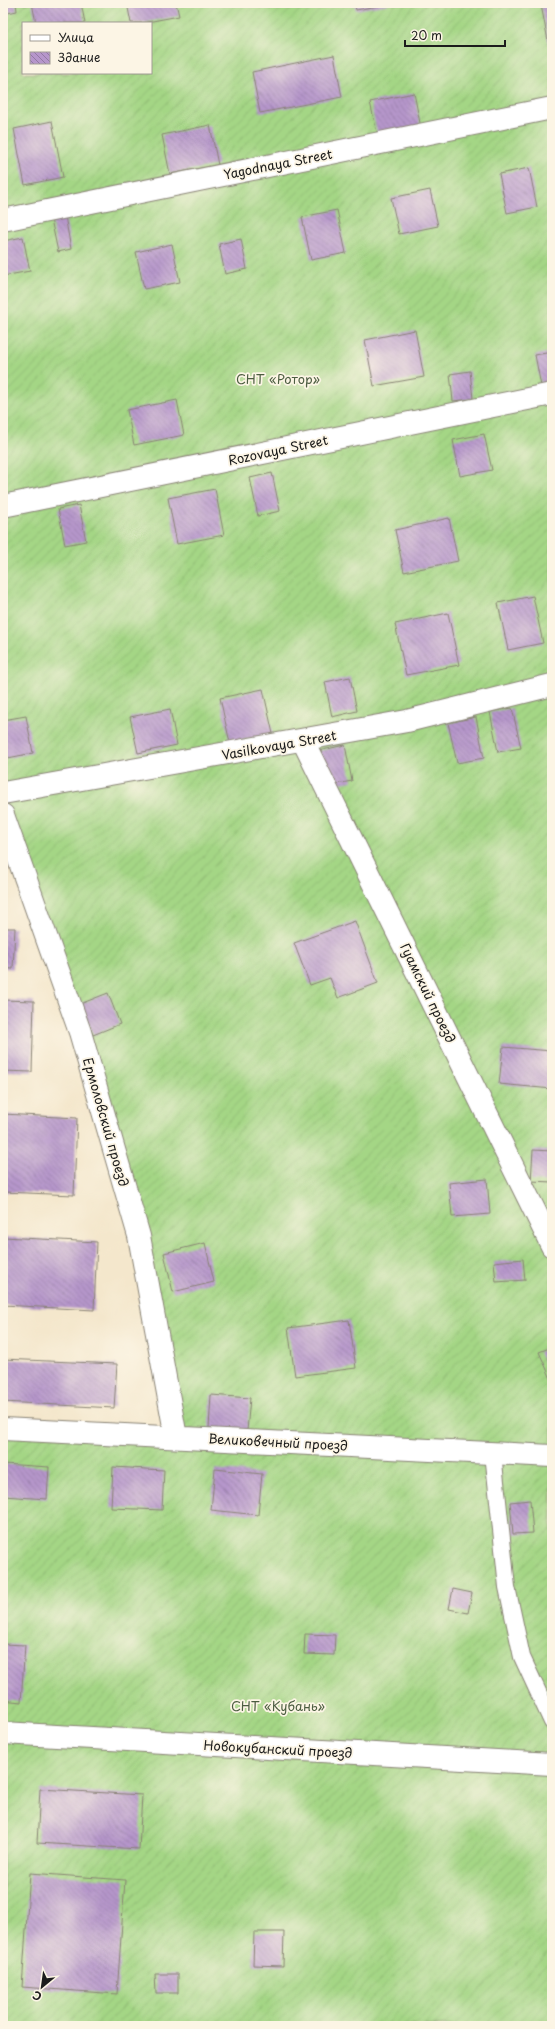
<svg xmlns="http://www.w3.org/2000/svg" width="555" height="2029" font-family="'Playpen Sans',sans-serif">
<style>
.garden{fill:url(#garden-furrows);stroke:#607950;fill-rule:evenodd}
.building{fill:url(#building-back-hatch)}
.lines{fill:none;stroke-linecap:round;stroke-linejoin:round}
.service-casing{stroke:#888274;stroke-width:18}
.minor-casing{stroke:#888274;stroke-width:24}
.service{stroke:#fff;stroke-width:16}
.minor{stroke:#fff;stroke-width:22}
.labels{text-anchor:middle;stroke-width:3.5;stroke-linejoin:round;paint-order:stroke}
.street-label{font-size:13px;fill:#1c1c1c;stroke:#fcf5e5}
.park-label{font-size:13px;fill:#4c5d41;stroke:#fcf5e5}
</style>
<defs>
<pattern id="garden-furrows" width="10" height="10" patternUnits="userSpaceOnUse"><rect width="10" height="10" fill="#a4d685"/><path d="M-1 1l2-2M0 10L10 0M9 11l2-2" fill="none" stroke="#8db772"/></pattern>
<pattern id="building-back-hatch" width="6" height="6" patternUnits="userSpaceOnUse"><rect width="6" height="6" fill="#b696cb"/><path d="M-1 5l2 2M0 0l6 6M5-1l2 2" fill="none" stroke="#937aa4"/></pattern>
</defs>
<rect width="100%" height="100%" fill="#fcf5e5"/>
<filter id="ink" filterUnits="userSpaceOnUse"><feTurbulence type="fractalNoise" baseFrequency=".025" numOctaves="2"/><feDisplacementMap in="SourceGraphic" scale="8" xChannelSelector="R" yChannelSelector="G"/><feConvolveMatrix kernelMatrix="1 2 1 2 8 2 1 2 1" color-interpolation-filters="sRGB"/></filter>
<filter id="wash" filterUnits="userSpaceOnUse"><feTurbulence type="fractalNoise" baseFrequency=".012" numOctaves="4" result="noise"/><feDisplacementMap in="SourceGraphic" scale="16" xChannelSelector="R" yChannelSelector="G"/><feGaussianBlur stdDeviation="0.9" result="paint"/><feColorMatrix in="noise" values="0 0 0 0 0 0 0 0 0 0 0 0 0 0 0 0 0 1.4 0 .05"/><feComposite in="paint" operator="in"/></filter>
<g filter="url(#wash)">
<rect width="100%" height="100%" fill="#f4e7cc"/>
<path class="garden" d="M3,3H552V2026H3V1429L175,1437L139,1236L3,815ZM23,23H151V73H23Z"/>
<g id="blocks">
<path class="building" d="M3,3H16L17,11L3,14Z
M32,3H81L85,23H36Z
M127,3H176L179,16L142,23H131Z
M354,3H389V4L356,10Z
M552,3V56H551L541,5Z
M334,55L342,97L260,113L252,72Z
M414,93L421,128L378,137L370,102Z
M52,121L63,177L25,185L14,129Z
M210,125L218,165L170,174L162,135Z
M529,168L537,207L507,213L499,174Z
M430,190L438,226L399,234L391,198Z
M337,210L346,253L311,260L302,217Z
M65,216L71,249L58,252L51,219Z
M23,237L30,271L3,276V241Z
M241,239L247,269L225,274L219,244Z
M172,244L180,282L144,289L136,252Z
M415,330L424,377L374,386L365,340Z
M552,352V383L541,386L535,355Z
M470,371L473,399L453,401L450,374Z
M177,400L184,435L134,445L127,410Z
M484,434L492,470L460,476L453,440Z
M272,473L280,511L258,516L250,478Z
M215,489L224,535L177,544L168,498Z
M79,505L86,541L65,545L58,509Z
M449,518L458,561L404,572L395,530Z
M533,596L543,643L508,650L498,603Z
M448,613L459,665L406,675L395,624Z
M350,677L357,711L332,717L325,682Z
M263,689L273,734L230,743L220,698Z
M512,708L521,748L498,752L490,712Z
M170,709L177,745L138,753L130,717Z
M26,716L33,753L3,759V720Z
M476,717L484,758L457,763L448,723Z
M345,745L352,781L325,786L318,751Z
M355,921L378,983L338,998L330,978L310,985L294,943Z
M3,928H15L13,969L3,968Z
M108,993L120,1024L93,1035L80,1004Z
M3,1000L34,1001L32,1072L3,1071Z
M503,1047L552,1051V1089L499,1084Z
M3,1114L77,1118L74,1195L3,1192Z
M533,1150L552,1151V1182L531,1181Z
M487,1179L490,1214L452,1217L449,1183Z
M3,1237L97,1242L94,1310L3,1305Z
M205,1243L214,1282L173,1292L164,1253Z
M523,1259L525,1280L496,1282L494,1262Z
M349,1320L356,1368L295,1376L288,1328Z
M552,1347V1381L539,1352Z
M3,1359L117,1364L114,1408L3,1402Z
M211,1395L250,1398L247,1431L209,1428Z
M3,1464L49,1467L47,1499L3,1496Z
M113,1467L164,1470L162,1510L111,1508Z
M215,1469L262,1474L258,1515L211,1510Z
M530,1500L533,1533L513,1534L510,1502Z
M453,1589L472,1593L468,1613L449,1609Z
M305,1634L335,1635L334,1655L304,1654Z
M3,1644L25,1645L21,1702L3,1700Z
M40,1789L142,1795L139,1849L37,1843Z
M30,1873L125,1880L117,1994L22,1987Z
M254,1932H284L283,1966L253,1965Z
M155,1974H178V1993H156Z"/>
</g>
</g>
<g filter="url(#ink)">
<use href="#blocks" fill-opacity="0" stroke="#888274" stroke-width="1"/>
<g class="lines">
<defs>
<path id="service" d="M493,1453L507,1587L522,1657L552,1722"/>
<path id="minor" d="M3,220L552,108
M3,506L552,394
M303,741L552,1246
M3,793L407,721L552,685
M3,815L80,1032L139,1236L176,1437
M3,1429L552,1456
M3,1733L552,1764"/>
</defs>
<use href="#service" class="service-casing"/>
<use href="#minor" class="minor-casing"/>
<use href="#service" class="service"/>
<use href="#minor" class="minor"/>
</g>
</g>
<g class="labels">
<g class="street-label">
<text transform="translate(278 164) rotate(-11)" y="5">Yagodnaya Street</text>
<text transform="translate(278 450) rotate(-12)" y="5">Rozovaya Street</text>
<text transform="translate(279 745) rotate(-10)" y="5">Vasilkovaya Street</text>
<text transform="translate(428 993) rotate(64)" y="5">Гуамский проезд</text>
<text transform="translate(106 1122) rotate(74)" y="5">Ермоловский проезд</text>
<text transform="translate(278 1442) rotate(3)" y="5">Великовечный проезд</text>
<text transform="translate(278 1749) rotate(3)" y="5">Новокубанский проезд</text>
</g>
<g class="park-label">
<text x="278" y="384">СНТ «Ротор»</text>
<text x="278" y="1711">СНТ «Кубань»</text>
</g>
</g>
<rect width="555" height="2029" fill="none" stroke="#fcf5e5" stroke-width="16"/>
<rect x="22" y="22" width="130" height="52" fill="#fcf5e5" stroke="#a29e95"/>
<rect x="30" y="35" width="20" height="6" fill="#ffffff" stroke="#a29e95"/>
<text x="58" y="42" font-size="12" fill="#1c1c1c">Улица</text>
<rect x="30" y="52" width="20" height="12" fill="url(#building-back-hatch)" stroke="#a29e95"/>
<text x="58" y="62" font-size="12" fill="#1c1c1c">Здание</text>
<g transform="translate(42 1987) rotate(209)" stroke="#fcf5e5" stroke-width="3" paint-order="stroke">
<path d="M0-3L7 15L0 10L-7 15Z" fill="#1c1c1c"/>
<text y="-6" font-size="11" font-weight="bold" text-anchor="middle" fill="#1c1c1c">С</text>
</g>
<path d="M405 40v6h100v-6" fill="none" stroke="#1c1c1c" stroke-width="2"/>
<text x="411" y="40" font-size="12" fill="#1c1c1c" stroke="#fcf5e5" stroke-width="3" paint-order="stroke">20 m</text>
</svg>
